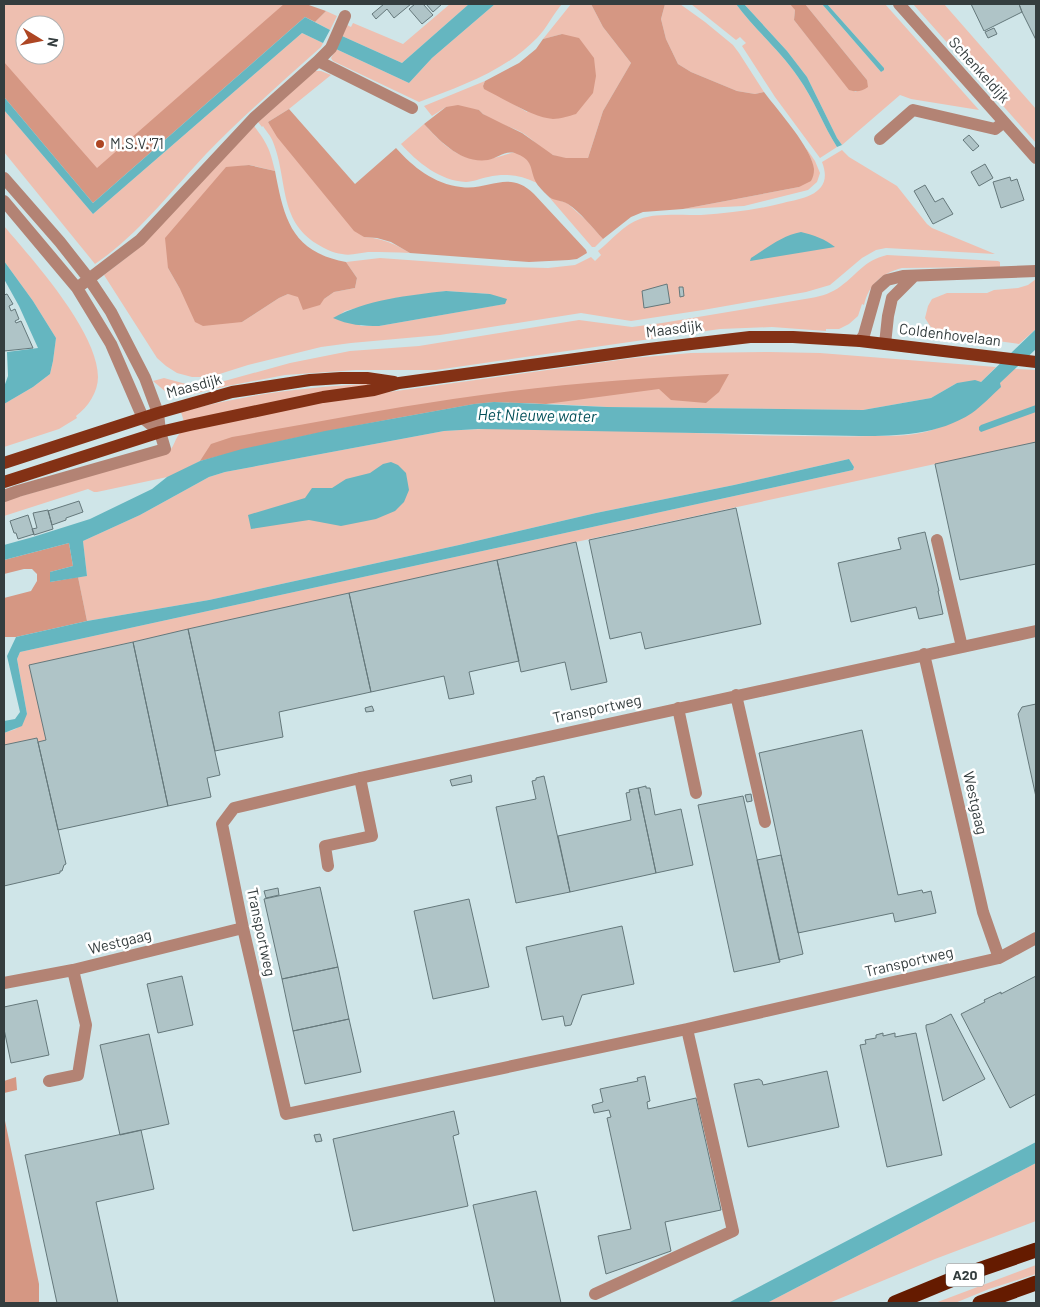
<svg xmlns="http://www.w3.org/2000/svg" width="1040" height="1307" font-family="Barlow,sans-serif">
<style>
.green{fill:#eebfb0;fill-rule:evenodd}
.forest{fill:#d59783}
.water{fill:#65b6c0}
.building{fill:#afc4c7;stroke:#65787b}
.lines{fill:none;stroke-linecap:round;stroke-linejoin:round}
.minor{stroke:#b38374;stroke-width:12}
.major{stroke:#833115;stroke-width:12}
.highway{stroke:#651b00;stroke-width:15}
.poi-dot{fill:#ae4623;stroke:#fff;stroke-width:2}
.labels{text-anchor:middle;stroke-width:5;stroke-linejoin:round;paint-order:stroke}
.shield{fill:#fff;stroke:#717778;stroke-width:1}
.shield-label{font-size:14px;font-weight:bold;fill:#343d3e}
.street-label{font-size:15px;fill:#343d3e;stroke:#fff}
.poi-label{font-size:15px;fill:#343d3e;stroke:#fff;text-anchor:start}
.water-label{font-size:16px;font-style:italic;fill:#024f58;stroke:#fff}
</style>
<rect width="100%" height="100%" fill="#cfe5e8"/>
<path class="green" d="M4,4H303L93,198L4,90ZM25,25H55V55H25Z
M450,4H469L402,63L342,36L347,25L351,27L353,23L403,44Z
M495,4H562C553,14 547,28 537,38C505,71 461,86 419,102L333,61L331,58L336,49L409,83L432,58Z
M571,4H591L603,27L631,63L603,111L588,158C577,158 564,160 553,155C541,150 532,138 521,132C507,125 490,122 479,110L446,107L432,116L424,106L485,81L483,86L527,112L562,34L543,39Z
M665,4H680L705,22L733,45L739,53L764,92L755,94L737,91L691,72L678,64L666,39L661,19Z
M691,4H736C755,30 780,50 798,77C814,99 823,125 837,147L820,158L775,97L742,46L746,43L740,37L736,40Z
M744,4L793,5L795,10L794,20L849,89L856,92L867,80L805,4H822L881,72L884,68L827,4H885L979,110L911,99L900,95L842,145L837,138L807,77L787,51Z
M913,4H944L1036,109V143Z
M326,11L337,16L330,30L315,22Z
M302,33L323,43L321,47C282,82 243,116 206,154C171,191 138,235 95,264L4,152V110L93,214Z
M315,71H321L331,75L289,109L268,122L364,237C382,238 395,244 410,253C396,252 383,252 368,252C360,253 350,256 342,254C333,253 325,249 317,244C278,220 288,179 273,142C271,136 266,131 263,126L262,127L258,122Z
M424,124C438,139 452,155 474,159C507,164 522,130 537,183C520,175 506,173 488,177C481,178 473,182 466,182C440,181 417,162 401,144Z
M254,126C267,143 270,149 275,171L250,165L234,167L168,268L180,289L242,322L279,298L288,294L324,299L334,292L355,288L357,278L346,262L380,258L505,267L548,268L575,265L591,257L595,261L601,255L598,251C611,241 624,224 640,219C654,213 684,215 701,215C729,213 756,210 783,203C806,198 834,193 822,162L842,150L849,157L897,186L927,224L932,228L995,254L886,248L876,250L862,258L830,285L806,292L703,310L631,321L581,313L440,335L351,343L321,347L248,365L210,377H192L177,373L166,366L157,358L104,275L135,251ZM446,291L490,294L504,304L379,326H361L341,314L345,311L396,298Z
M806,148L815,161L820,173L817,182L808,190L744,206L683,209L799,187L812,161Z
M549,197L567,203L587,221L603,239L595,247H592Z
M4,226C32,259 98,332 98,377C98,392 88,407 76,416L77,418L59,429L4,447V404L33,387L50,374L53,361L56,338L33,301L4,261Z
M887,255L998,261L1000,262V267L902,268C882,273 869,284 864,305L862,304L858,316L849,324L839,329H826V331L772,327L720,329L436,370H356L285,375L227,386L188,395H174L166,392L153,381L164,378L186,384L210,385L290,363L350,351L419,346L579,320L632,327L662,323L811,298C822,296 832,293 841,286C859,273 863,261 887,255Z
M1036,279V329L1019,344L938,333L930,326L925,318L928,306L932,299L947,293H987L994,290L1018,288L1028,285Z
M769,352L820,353L996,367L981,382L957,383L931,398L863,410L607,407L519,402L200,461L172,476L97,492H94L88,489L4,516V501L166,454C175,448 174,438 182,431L317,402L633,358L691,353Z
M1014,369L1036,370V442L576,542L30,665L46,740L38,742L37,738L4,745V733L16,729L27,714L17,659L20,652L853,470L854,467L849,459L840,461L734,485L596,513L459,545L209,600L87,621L78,577L87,576L83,541L140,515L209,477L225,472L444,431C561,423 679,435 797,436C823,436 850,437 876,436C893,436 909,436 925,432C956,425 992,391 1014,369Z
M368,384L369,387L184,422L181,412C242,395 305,387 368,384Z
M1036,1163V1221L935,1259L829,1303H767Z
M1036,1265V1274L989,1289L955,1303H935Z"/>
<path class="forest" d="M284,4H306L326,11L315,22L305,17L93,203L4,97V62L97,168Z
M591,4H665L661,19L666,39L678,64L691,72L737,91L755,94L764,92C778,111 812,148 814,169C814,174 813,177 811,181L799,187L683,209L643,212L631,217L603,239C592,227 581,213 568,204C562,200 552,201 547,195C544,192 539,187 537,184C529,171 535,161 517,154C507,149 498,158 488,160C461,164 440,141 424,124L446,107L458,105L479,110L483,114L503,124L522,133L553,155L566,158H588L603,111L631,63L603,27Z
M790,4H805L867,80L868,87C861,92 856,92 849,90L794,20L795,10Z
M562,34L579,38L594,58L596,76L593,93L576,114C569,116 560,119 553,119C534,118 502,98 484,89L483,86L485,81L519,63L536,49L543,39Z
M289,109L355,184L396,148C413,167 434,184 461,187C490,191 508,169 534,194L586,250L587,253L577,259L569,260L529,262L410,253L391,242L377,238L364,237L354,231L277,137L268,122Z
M249,165L275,171C284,218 291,252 346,262L357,278L355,288L334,292L324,299L320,305L303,310L298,297L288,294L279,298L242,322L203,326L195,322L180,289L168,268L165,238L226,167Z
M729,374L719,392L706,403L671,400L659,389L546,404L494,402L474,404C382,421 290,436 200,461L211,444L232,437C306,424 379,410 453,399C544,385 637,378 729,374Z
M69,543L73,566L50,572V582L78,577L87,621L16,637H4V598L31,591L37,581V574L32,569H24L4,574V560Z
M16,1077L17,1090L4,1093V1081Z
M4,1116L39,1284V1303H4Z"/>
<path class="water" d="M469,4H495L432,58L409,83L336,49L342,36L402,63Z
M736,4H744L787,51L807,77L837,138L842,145L837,147C823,125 814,99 798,77C780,50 755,30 736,4Z
M822,4H827L884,68V70L881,72Z
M305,17L330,30L323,43L302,33L93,214L4,110V97L93,203Z
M801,232C814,235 825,239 835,247L750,261L751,258C767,248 783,235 801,232Z
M4,261L33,301L56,338L53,361L50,374L33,387L4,404V387L8,376L7,352L38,348L19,306L4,279Z
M446,291L490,294L507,299L505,304L379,326C363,326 348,325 333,318C365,300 410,295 446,291Z
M1036,329V349L1000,383L1001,387C992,395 982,406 972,413C938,435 899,436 860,436L478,429L444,431L225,472L209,477L140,515L83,541L87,576L50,582V572L73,566L69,543L4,560V545L33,537L90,519L152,489L167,477L200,461L242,449L325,431L474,404L494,402L607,407L863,410L931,398L957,383L975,380L981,382Z
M1036,405V412L981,432L979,430V427L981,425Z
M849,459L854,467L853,470L20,652L17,659L27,714L22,726L4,733V721L15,719L20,712L7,656L16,637L87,621L209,600L459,545L596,513L734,485Z
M391,462L398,465L406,473L409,490L404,502L395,511L376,519L341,526L309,520L251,529L248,515L305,498L312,488H332L346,479L370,473L383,464Z
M1036,1142V1163L767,1303H728Z"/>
<path class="building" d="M384,4H411L394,18L387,9L376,19L372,14Z
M415,4H423L433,15L422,24L409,9Z
M426,4H442L433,12Z
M971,4H1019L1022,12L984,31Z
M1019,4H1036V40L1022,12Z
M994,28L997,34L988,38L985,32Z
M969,135L979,146L973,151L963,140Z
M985,164L993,178L979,186L971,172Z
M1010,177L1011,181L1017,179L1024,200L1001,208L993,182Z
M925,185L935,202L943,198L953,214L933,224L914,191Z
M667,284L670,303L644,308L642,291Z
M679,287H683L684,296L680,297Z
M7,294L13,304L9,306L11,311L15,309L19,319L15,321L16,323L21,321L33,348L4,351V295Z
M1036,442V564L960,580L935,464Z
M79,501L83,512L66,518V520L52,525L48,511Z
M736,508L761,624L645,649L641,632L610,639L589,540Z
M48,510L53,529L34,535L32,529L37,528L33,513Z
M28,515L34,534L18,539L16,533H14L10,521Z
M925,532L939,591H938L943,614L919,619L916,607L851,622L838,563L901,549L898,538Z
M576,542L607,682L571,690L565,662L521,672L497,560Z
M497,560L519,661L469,672L474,694L449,699L444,676L371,692L349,593Z
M349,593L371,692L279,712L283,737L215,751L188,629Z
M188,629L220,775L207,778L211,797L168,806L133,642Z
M133,642L168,806L58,830L38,742L46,740L29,665Z
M1036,704V797L1018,714L1022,707Z
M612,705L613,711L606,712L605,707Z
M372,706L374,711L366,712L365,708Z
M862,730L898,895L922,890L923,893L931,891L936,913L895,922L893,913L798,933L759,753Z
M37,738L66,864L64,865L62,871H60V873L4,886V745Z
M471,775L472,782L452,786L450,780Z
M544,776L570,892L516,903L496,807L536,799L532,781L536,780V778Z
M646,786V788H650L655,815L681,809L693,865L656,873L638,788Z
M638,788L656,873L570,892L558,836L631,820L626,793L630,792L629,790Z
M751,794L752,801L747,802L745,795Z
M743,796L780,962L734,972L698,805Z
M781,855L803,954L779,960L757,860Z
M320,887L338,967L282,979L264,899Z
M278,888L279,895L266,898L264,891Z
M469,899L489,987L433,999L414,911Z
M622,926L634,984L582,995L571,1025L565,1026L563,1016L542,1020L526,947Z
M338,967L349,1019L293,1031L282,979Z
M182,976L193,1025L158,1033L147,984Z
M1036,976V1094L1010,1108L961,1014L985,1002L984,1000L1001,992V994Z
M37,1000L49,1055L11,1063L4,1029V1007Z
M951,1014L985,1079L943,1101L926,1028V1025L934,1023Z
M349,1019L361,1072L305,1084L293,1031Z
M883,1033V1036L895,1033V1037L916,1033L942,1155L887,1167L860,1045L866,1044L865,1040L876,1038V1035Z
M149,1034L169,1124L120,1135L100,1045Z
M827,1071L839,1127L748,1147L734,1084L759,1079L762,1081L763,1085Z
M645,1076L650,1101L647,1102L648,1109L696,1098L721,1210L665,1222L671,1251L606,1274L598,1236L631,1229L607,1118L611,1117L609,1110L594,1113L592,1105L603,1102L600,1089L638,1081L637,1078Z
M454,1111L459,1134L453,1136L468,1206L353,1231L333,1139Z
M141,1130L154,1189L96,1202L118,1303H57L25,1155Z
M320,1134L322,1141L316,1142L314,1135Z
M536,1191L561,1303H495L473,1205Z"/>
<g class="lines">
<path class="minor" d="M899,4L1036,158
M318,61L331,48L345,16
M880,139L913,110L995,129L1004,122
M4,178L60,242L89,279L111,312L145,378L158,413L160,432L165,449L18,491L4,496
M4,201L77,288L111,344L143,418L160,432
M77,288L140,240L254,118L318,61L412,108
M860,341L864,335L877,289L887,280L903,276L1036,271
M885,344L888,316L892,298L914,276
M937,540L962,647
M1036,631L360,778L234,808L222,824L243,928L286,1114L687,1029L999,958L1036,938
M924,654L983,912L999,958
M736,695L765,822
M678,708L696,793
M328,866L325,846L372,836L360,778
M4,983L73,970L243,928
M49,1081L78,1075L86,1025L73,970
M595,1294L733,1231L687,1029"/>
<path class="major" d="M4,463L158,413L232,392L310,380L341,378H367L394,382
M4,482L160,432L190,425L323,397L374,390L399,383L649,349L750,337H793L860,341L1036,362"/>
<path class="highway" d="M895,1303L958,1277L1036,1250
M980,1303L1036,1283"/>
</g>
<circle class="poi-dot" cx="100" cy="144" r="5"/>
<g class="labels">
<rect class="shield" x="946" y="1263.5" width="38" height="23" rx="4"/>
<g class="shield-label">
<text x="965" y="1280">A20</text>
</g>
<g class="street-label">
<text transform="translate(979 70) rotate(48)" y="5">Schenkeldijk</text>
<text transform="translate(674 329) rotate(-7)" y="5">Maasdijk</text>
<text transform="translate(950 335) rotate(7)" y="5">Coldenhovelaan</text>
<text transform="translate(194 386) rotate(-15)" y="5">Maasdijk</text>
<text transform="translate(597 709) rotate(-12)" y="5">Transportweg</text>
<text transform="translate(975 803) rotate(77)" y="5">Westgaag</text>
<text transform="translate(261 932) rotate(78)" y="5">Transportweg</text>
<text transform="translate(120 942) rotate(-14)" y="5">Westgaag</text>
<text transform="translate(909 962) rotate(-13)" y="5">Transportweg</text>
</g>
<g class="poi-label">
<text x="110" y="149">M.S.V.'71</text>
</g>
<g class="water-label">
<text transform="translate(537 415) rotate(1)" y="6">Het Nieuwe water</text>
</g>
</g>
<rect width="1040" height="1307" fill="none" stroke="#343d3e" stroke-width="10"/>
<g transform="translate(40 40) rotate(100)"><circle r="24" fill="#ffffff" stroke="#aeb1b2"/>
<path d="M0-4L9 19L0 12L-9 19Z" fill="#ae4623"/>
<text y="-8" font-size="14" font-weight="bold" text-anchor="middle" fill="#343d3e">N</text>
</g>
</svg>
